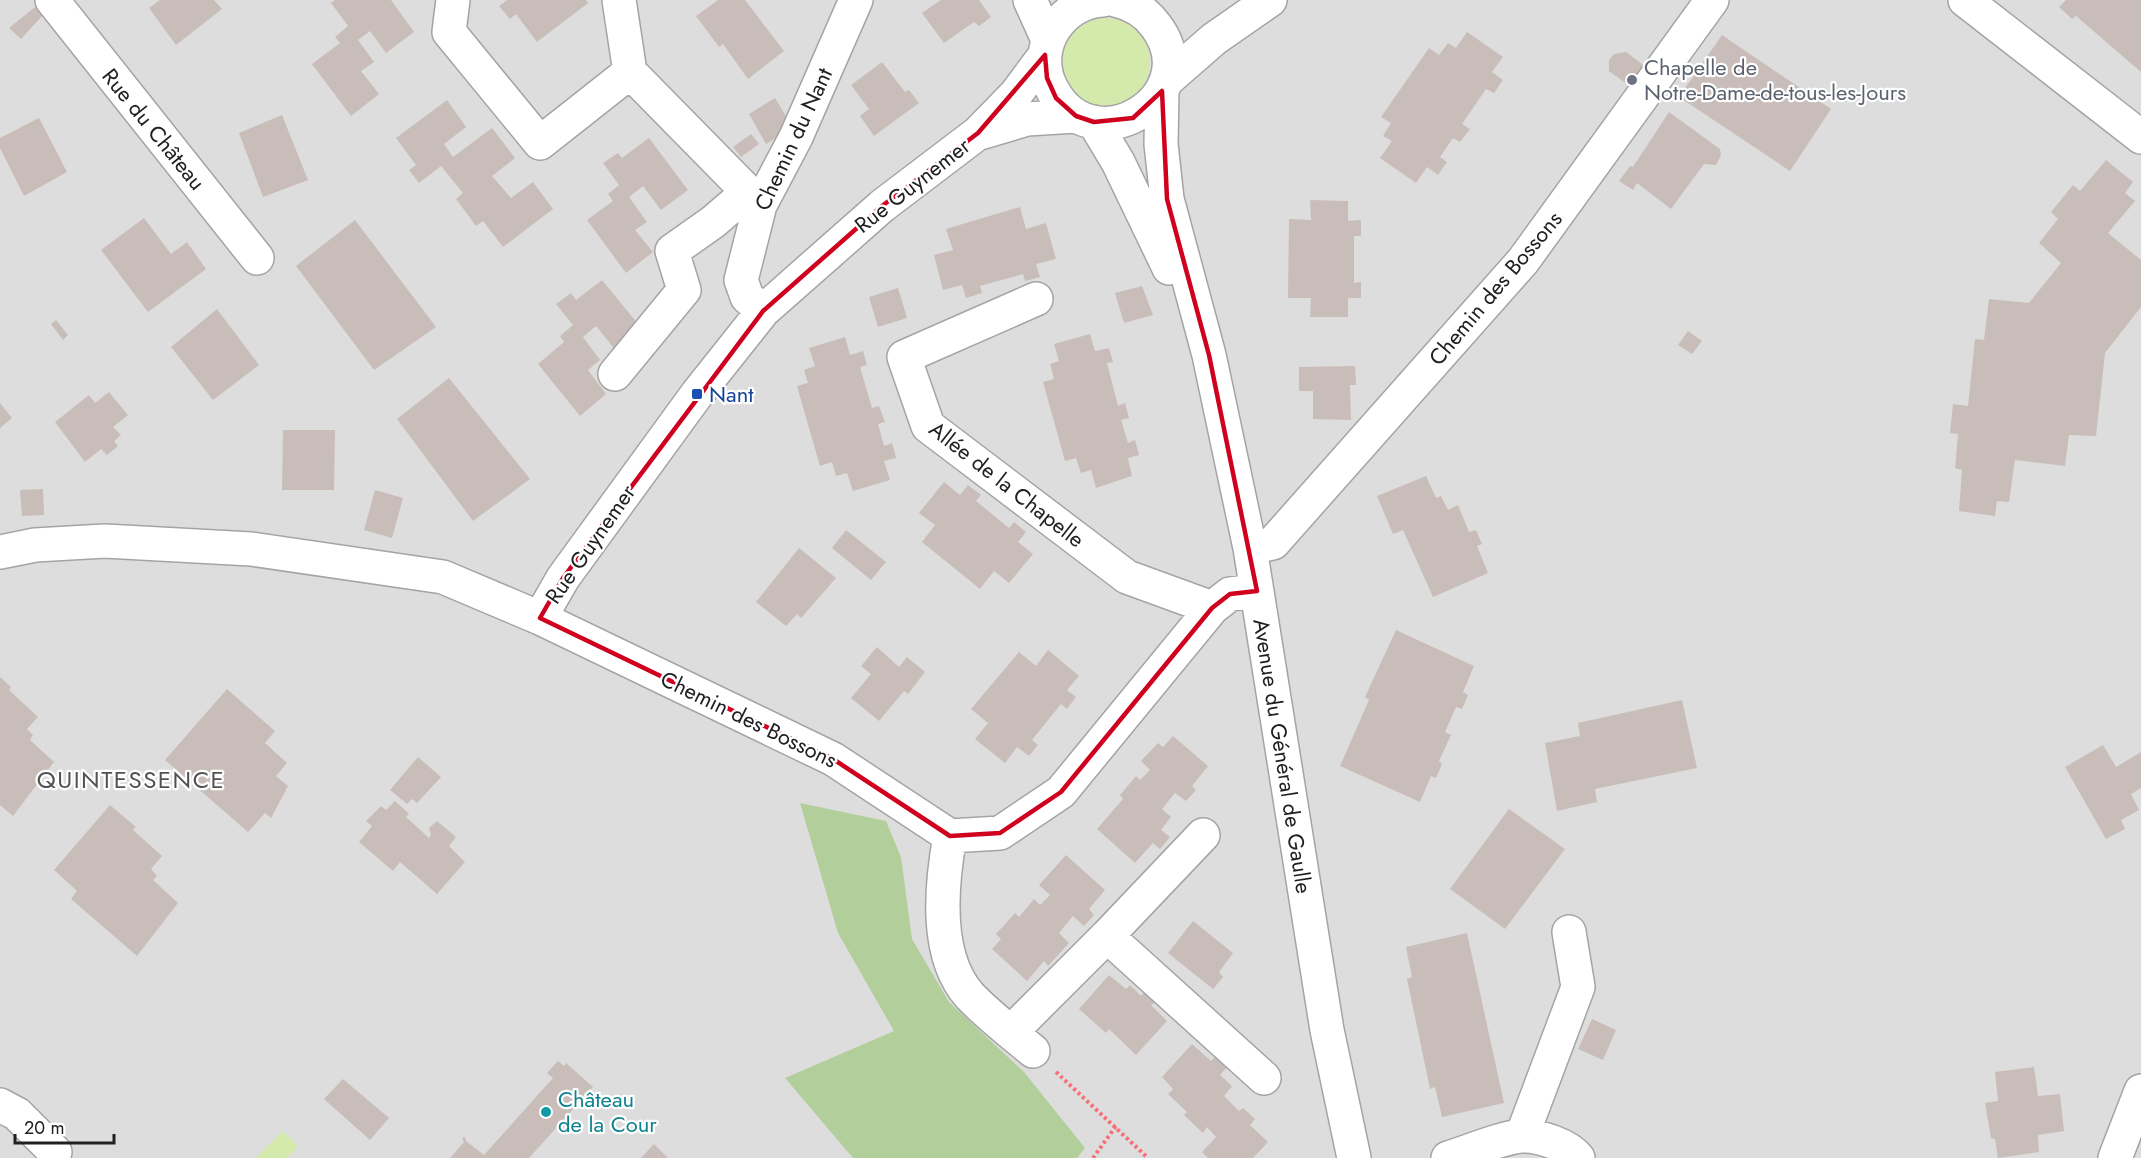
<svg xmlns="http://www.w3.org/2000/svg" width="2141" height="1158" font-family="Jost,sans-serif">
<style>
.residential{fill:#dedddd}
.grass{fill:#d4eaac}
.forest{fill:#b2cf9b}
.building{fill:#c8bdb9}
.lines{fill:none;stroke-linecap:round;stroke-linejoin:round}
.minor-casing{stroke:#a4a4a4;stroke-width:36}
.path{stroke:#f96e74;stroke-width:4;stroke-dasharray:3 3;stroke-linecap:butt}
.minor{stroke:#fff;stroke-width:33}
.marked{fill:none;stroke:#cf011f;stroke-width:4.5;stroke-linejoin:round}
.worship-dot{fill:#6b7280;stroke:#fff;stroke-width:2}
.transit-dot{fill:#1a4fb4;stroke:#fff;stroke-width:2}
.culture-dot{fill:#0f9aa8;stroke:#fff;stroke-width:2}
.labels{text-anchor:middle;stroke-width:4.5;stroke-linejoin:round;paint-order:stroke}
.worship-label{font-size:22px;fill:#5b616d;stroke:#fff;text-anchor:start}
.street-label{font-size:22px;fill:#202020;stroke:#fff}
.transit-label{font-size:22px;fill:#164399;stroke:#fff;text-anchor:start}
.culture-label{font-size:22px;fill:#0d838f;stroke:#fff;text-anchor:start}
.neighbourhood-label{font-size:24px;letter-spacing:1.5px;fill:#535353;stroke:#fff}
</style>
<rect width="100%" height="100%" fill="#f0ebe6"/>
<path class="residential" d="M0,0H2141V1158H0Z"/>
<path class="grass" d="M1062 62a44 44 0 1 1 88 0a44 44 0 1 1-88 0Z
M283,1131L298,1146L287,1158H256Z"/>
<path class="forest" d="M800,803L886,821L901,857L912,939L949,1002L1024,1072L1085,1148L1077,1158H853L785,1078L894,1031L838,933Z"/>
<path class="building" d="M160,0H214L222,9L176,45L149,8Z
M335,0H391L414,32L386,53L370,31L358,40L374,62L361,71L379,94L351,116L312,64L340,43L335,37L348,26L331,3Z
M507,0H586L588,3L537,42L516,14L510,19L499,6Z
M718,0H745L784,51L748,79L723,44L719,47L696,16Z
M941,0H979L991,17L979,26L974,22L944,43L922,13Z
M2066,0H2141V72L2076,16L2072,19L2059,7Z
M35,7L42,16L21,39L9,28Z
M1467,32L1503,57L1492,72L1503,80L1494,93L1486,89L1462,124L1470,129L1460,142L1453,138L1440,157L1447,162L1438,175L1427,167L1416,183L1380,158L1392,141L1383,136L1391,123L1381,117L1429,48L1439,55L1448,43L1456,48Z
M1722,35L1831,109L1790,171L1679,97Z
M1626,52L1650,70L1635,90L1609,71V60L1614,54Z
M882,62L905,92L909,90L919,103L874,136L860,116L869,109L851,85Z
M775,98L793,128L766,144L749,114Z
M447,100L466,127L444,144L453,157L492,128L515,158L492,176L511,198L533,182L553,209L503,247L483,221L476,226L456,199L463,193L441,166L419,183L409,170L416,165L396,138Z
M1669,112L1720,149L1721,155L1716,165L1704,164L1671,209L1637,183L1633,190L1619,181L1630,166L1633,167Z
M282,115L308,180L263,197L239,133Z
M39,118L67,172L24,196L0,148V138Z
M751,134L759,144L741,157L733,147Z
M649,138L688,190L661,210L643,186L629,197L647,222L635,230L653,252L626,273L587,220L613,201L608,194L619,185L603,163L618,153L622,158Z
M2106,160L2133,182L2125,193L2135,201L2108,233L2141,260V307L2105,353L2096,436L2069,435L2065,466L2015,460L2009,502L1997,501L1995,516L1959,511L1962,470L1955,468L1958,434L1950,433L1953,404L1968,406L1975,339L1984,340L1989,299L2029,303L2061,263L2039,243L2058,219L2051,212L2073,185L2080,191Z
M1310,200L1348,201V221L1361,220V236H1354V283L1361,282V298H1348V317H1310L1311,298H1288L1289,219L1311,220Z
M1020,207L1026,229L1046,223L1056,259L1036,264L1040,277L1025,281L1023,274L980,286L982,293L966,298L962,285L943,290L934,255L953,250L946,229Z
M144,218L171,254L187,242L206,269L148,312L101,250Z
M355,220L436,327L374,370L296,266Z
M602,280L643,330L617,352L596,326L583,337L600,360L588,370L606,394L580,416L538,364L564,342L560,336L573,325L556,304L571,293L576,300Z
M1142,286L1153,315L1124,323L1115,293Z
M898,288L907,318L878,327L869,297Z
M217,309L259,365L213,400L171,347Z
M56,320L68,335L63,340L51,324Z
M1688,331L1702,341L1692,354L1678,345Z
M1090,334L1095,351L1109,348L1113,362L1107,363L1118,406L1125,403L1129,418L1121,420L1128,443L1135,440L1139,455L1128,458L1132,476L1096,488L1091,470L1081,473L1076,458L1065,461L1043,382L1054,379L1050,364L1059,361L1054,344Z
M845,337L850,355L863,351L867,365L860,367L872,408L879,406L885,422L878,424L884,446L892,443L896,458L884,461L890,480L853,491L847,473L836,476L832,462L820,466L797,386L808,383L804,370L815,366L809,348Z
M1355,366L1356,385H1350L1351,420L1313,419V391H1299V367Z
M449,378L530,479L473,521L397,419Z
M109,392L128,415L113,427L121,435L114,441L118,446L107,455L101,449L85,462L55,422L89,395L95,403Z
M0,403L12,418L0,428Z
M283,430H335L334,490H282Z
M1426,476L1436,498L1441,496L1448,510L1458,505L1469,532L1476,530L1482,544L1477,546L1488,573L1433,597L1403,530L1393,534L1377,496Z
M944,482L960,495L968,485L981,495L976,501L1009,528L1014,522L1026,532L1018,542L1033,554L1009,583L994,571L980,589L922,542L935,525L919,513Z
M43,489L44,515L22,516L20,490Z
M375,490L403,498L392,538L364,530Z
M846,530L886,562L871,580L832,548Z
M799,548L836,578L801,618L797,614L786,626L756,602Z
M1396,630L1474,666L1463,692L1468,695L1462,709L1456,707L1445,732L1451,735L1439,761L1442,764L1436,778L1431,776L1420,802L1340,766L1369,700L1365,697Z
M877,647L899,667L907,657L925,672L908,694L904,691L879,721L851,698L871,674L861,666Z
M1048,650L1079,676L1067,690L1076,697L1067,709L1061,704L1032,740L1038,745L1029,756L1017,747L1005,763L975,739L988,723L971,709L1019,652L1036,666Z
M0,677L11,687L9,690L38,717L27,729L33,735L30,740L54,762L13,816L0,805Z
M227,689L275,731L265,743L287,763L276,776L288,786L271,818L265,813L248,832L165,760Z
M1682,700L1697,768L1595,789L1597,802L1557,811L1545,743L1580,736L1578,723Z
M1173,736L1208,766L1192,786L1196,790L1186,801L1175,793L1162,809L1171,817L1161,830L1170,837L1160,849L1153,843L1135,863L1097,829L1123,799L1120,795L1136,776L1140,780L1150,770L1141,761L1158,743L1163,747Z
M2103,745L2116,767L2141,752V788L2131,794L2139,810L2121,820L2125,829L2106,839L2065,767Z
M418,757L441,777L417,803L412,799L407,804L390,790Z
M395,801L409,814L406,817L429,838L431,835L429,828L437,821L456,837L449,846L465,862L437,894L400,862L393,871L359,842L372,826L366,821L381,806L386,810Z
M110,805L136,827L133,830L162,856L151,869L157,876L153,880L178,903L137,956L71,899L77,891L54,870Z
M1509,809L1565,849L1505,929L1450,889Z
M1066,855L1105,890L1089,909L1094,915L1084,926L1073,916L1059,933L1069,943L1048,966L1044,961L1027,981L992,949L1001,939L996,934L1015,913L1019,917L1034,899L1040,905L1050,895L1039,885Z
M1193,921L1233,953L1219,972L1223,977L1213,989L1168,953Z
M1467,933L1504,1103L1442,1117L1435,1087L1430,1089L1407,979L1412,977L1406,947Z
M1109,975L1126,989L1130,985L1141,996L1145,991L1156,1002L1151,1005L1167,1021L1136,1055L1109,1029L1106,1033L1079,1009Z
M1592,1019L1616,1030L1603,1060L1578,1049Z
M1192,1044L1211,1061L1216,1056L1227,1067L1220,1075L1232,1086L1224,1096L1239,1111L1243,1108L1255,1119L1250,1125L1268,1142L1253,1158H1208L1202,1152L1216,1137L1207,1127L1203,1133L1184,1115L1187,1112L1168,1094L1173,1089L1162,1077Z
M558,1061L564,1066L566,1063L593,1087L529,1158H450L464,1142L462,1138L465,1137L466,1141L484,1155L553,1078L547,1073Z
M2034,1067L2038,1096L2060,1094L2064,1131L2038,1135L2039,1152L1998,1158L1995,1139L1991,1138L1985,1103L1998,1101L1995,1072Z
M343,1079L389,1118L370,1140L324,1099Z
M654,1144L668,1158H641Z"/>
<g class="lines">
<defs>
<path id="minor" d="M52,0L257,258
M453,0L449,32L540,143L630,72
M619,0L630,72L748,192
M1030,0L1048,40
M1103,0C1062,2 1032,46 1050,85C1089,170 1209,97 1156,26C1146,12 1133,4 1115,0
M1965,0L2141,137
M1167,80L1214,39L1270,0
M1162,91L1161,144L1167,199L1209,355L1250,548L1327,1030L1354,1158
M1094,122L1118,162L1169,268
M980,133L1027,119L1076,116
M1036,299L904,357L928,426L1127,577L1212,608
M763,311L747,297L741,280L760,205L796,137L856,0
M615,374L684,290L672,251L713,222L748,192L760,205
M1250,548L1273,543L1523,261L1712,0
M0,552L35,545L105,541L251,549L443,577L540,618L563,578L697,394L763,311L882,206L978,133L1016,94L1045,55
M540,618L833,759L950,836L1000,833L1061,792L1212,608L1230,594L1257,591
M1203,835L1107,936L1264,1078
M950,836C941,886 934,956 970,996C989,1016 1013,1034 1033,1051
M1011,1032L1107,936
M0,1105L17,1114L55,1152
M1522,1136L1578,987L1569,932
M1448,1158C1468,1152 1503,1137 1522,1136C1538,1135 1568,1145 1578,1158
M2115,1158L2141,1091"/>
</defs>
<use href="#minor" class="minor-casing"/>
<path class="path" d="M1056,1072L1148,1158
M1093,1158L1116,1126"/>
<use href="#minor" class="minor"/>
</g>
<path class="marked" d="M1045,55L1047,78L1056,98L1076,116L1094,122L1133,118L1162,91L1167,199L1209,355L1257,591L1230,594L1212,608L1061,792L1000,833L950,836L833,759L540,618L563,578L763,311L882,206L978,133Z"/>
<circle class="worship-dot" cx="1632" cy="80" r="6"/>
<rect class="transit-dot" x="691" y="388" width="12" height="12" rx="3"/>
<circle class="culture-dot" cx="546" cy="1112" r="6"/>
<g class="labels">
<g class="worship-label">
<text x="1644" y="75">Chapelle de<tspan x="1644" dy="25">Notre-Dame-de-tous-les-Jours</tspan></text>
</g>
<g class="street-label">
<text transform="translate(154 129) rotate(51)" y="8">Rue du Château</text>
<text transform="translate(793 139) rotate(-65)" y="8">Chemin du Nant</text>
<text transform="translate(912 185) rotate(-38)" y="8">Rue Guynemer</text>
<text transform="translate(1495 288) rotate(-50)" y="8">Chemin des Bossons</text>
<text transform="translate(1007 484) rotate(38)" y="8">Allée de la Chapelle</text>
<text transform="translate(590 544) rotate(-55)" y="8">Rue Guynemer</text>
<text transform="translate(749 719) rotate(26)" y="8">Chemin des Bossons</text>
<text transform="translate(1283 756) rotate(81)" y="8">Avenue du Général de Gaulle</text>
</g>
<g class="transit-label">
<text x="709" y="402">Nant</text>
</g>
<g class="culture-label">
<text x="558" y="1107">Château<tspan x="558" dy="25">de la Cour</tspan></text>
</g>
<g class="neighbourhood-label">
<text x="131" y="788">QUINTESSENCE</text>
</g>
</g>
<path d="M15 1134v9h99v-9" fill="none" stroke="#202020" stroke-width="3"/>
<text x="24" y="1134" font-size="18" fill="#202020" stroke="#ffffff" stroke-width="4.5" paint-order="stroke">20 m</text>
</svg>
